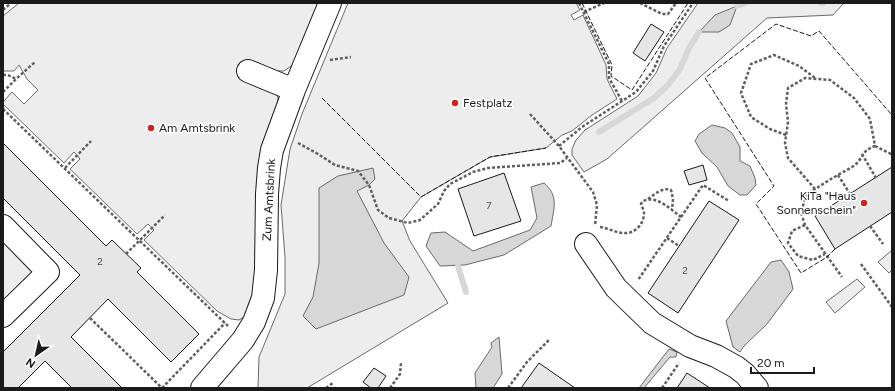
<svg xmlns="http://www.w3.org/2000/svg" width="895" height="391" font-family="Figtree,sans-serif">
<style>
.built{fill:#ededed;stroke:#6a6a6a}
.water{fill:#d7d7d7;stroke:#6a6a6a}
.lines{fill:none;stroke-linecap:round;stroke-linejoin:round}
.stream{stroke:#d7d7d7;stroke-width:6}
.building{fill:#e6e6e6;stroke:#1a1a1a}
.minor-casing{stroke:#1a1a1a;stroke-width:24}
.path{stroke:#5f5f5f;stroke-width:2.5;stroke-dasharray:3 2;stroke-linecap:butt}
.minor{stroke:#fff;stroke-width:22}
.fence{stroke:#1a1a1a;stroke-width:1;stroke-dasharray:5 2;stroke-linecap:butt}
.poi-dot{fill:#c62828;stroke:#fff;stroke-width:1.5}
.labels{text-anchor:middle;stroke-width:3;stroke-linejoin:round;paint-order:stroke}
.number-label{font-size:10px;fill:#4d4d4d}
.poi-label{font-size:12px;fill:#1a1a1a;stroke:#fff;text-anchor:start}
.street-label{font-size:12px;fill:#1a1a1a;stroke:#fff}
</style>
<rect width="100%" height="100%" fill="#fff"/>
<path class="built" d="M19,3H319L294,64L284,71H277L264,66L278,98V104L254,300L250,310L244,317L239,320L231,319L217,311L144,240L154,230L148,224L137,234L70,169L80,159L77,155L74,152L64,163L3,104V102L12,92L24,104L38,90L27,79L19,65L14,71H3V16Z
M348,3H576L580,10L571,15L574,20L583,15L606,65L607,79L617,99L592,115L572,131L562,135L546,148L490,157L421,197L402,221L410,241L448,303L307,388H258L259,357L285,294V257L281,205L290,149L302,114Z
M698,3H844L833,15L767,18L607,159L584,172L572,155V149L576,140L585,130L638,96L656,73L667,48Z
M3,226L48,272L3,316Z
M892,250V270L889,273L878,262Z
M857,279L865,287L835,313L826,302Z"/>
<path class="water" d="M737,6L730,25L719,32H699L715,15Z
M712,125L725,128L732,133L740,147V161L750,166L755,178L756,185L747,195H740L728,186L717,167L702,153L695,141L699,134Z
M373,168L375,179L369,185L357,191L384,243L409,277L404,295L316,329L303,316L313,297L319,263V188L338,176Z
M544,183C559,196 554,208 551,226L504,255L465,265L440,266L426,246L431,233L445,232L473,251L530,230L537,218L531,187Z
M781,260L789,272L793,289L767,324L744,346L740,352L733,347L726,321L771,262Z
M499,337L502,374L493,388H476L475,373L492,347L491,343Z
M669,349L677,352L676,357H670L644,388H639Z"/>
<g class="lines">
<path class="stream" d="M821,3H823
M737,6L746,3
M599,132L654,98L668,85L680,69L689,48L699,32
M458,266L466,292"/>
</g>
<path class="building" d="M651,24L664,32L645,61L633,53Z
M3,143L106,246L112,240L141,268L137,272L199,334L171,362L108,299L71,337L122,388H72L45,361L18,388H3V352L80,275L3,198Z
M703,165L707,180L689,185L684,171Z
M892,167V212L835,249L815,216Z
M504,173L521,221L474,236L458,189Z
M709,201L739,220L678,313L648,293Z
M539,363L575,388H521Z
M374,368L386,376L378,388H371L363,382Z
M687,373L710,388H677Z"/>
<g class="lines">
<defs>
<path id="minor" d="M248,71L294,90
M3,226L48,272L3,316
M586,244L616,288L652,323L690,346L716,356L736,367L745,374L757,388
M202,388L243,340L254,322L263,298L266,270L267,194L269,168L272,150L294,90L330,3"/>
</defs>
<use href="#minor" class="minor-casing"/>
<path class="path" d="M579,3L609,64V78L622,101
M640,3L662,14H668L676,3
M3,10L11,3
M584,12L604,3
M330,60L351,57
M3,75H8L16,79
M3,92L16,79L35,62
M3,109L228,326
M530,114L559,146L593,192L597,205L595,226
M786,135L770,129L751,117L741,93L751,64L774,55L799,66L815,78
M298,143L318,154L335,165L358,171L369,185L378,210L389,218L408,223L420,220L438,204L444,191L450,184L473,172L488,168L560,163L567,158
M559,146L582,127L636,92L653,71L664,46L693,3
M875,146L891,154L892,153
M862,154L876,178
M65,168L91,141
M838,175L850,194
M815,189L788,158L785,143L788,122L786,104L788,88L805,78L830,80L854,98L870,119L875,146C860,152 864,157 855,165C850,169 844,171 838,175C827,181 817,188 806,195L801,213L805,225L842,277
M648,199C655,194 662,187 671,190L673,199L672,210
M681,217L703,185L729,201
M805,225L792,231L788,243L798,256L813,260L825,254
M870,226L883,244
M600,227C608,228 616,233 624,233C635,234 644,224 644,213C644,210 642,207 641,204L643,201C657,195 670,209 681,217L638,280
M667,238L679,246
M126,254L165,215
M861,264L892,307
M90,318L162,388
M162,388L225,323
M326,388L334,382
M390,388L400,374L401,363
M508,388L527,362L550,339
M662,388L679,363"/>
<use href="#minor" class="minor"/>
<path class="fence" d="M582,3L612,65L611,76L632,90L688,3
M322,98L421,197L490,157L546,148
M835,249L827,257L801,273L756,204L774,186L705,78L776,24L811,36L819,31L892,115"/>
</g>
<g class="poi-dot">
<circle cx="455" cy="103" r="4"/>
<circle cx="151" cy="128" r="4"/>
<circle cx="864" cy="203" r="4"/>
</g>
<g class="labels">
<g class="number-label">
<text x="489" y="209">7</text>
<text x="100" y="265">2</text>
<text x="685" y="274">2</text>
</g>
<g class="poi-label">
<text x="463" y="107">Festplatz</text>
<text x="159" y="132">Am Amtsbrink</text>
<text x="856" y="200" text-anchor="end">KiTa "Haus<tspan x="856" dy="14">Sonnenschein"</tspan></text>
</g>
<g class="street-label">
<text transform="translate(269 200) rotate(-87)" y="4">Zum Amtsbrink</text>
</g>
</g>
<rect width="895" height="391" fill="none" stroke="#1a1a1a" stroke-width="8"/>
<g transform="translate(36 355) rotate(214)" stroke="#ffffff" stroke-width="3" paint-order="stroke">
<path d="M0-3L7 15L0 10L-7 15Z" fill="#1a1a1a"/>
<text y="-6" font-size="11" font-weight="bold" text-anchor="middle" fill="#1a1a1a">N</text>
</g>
<path d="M751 367v6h63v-6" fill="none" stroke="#1a1a1a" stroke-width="2"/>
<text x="757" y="367" font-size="12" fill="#1a1a1a" stroke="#ffffff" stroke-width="3" paint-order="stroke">20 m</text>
</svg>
